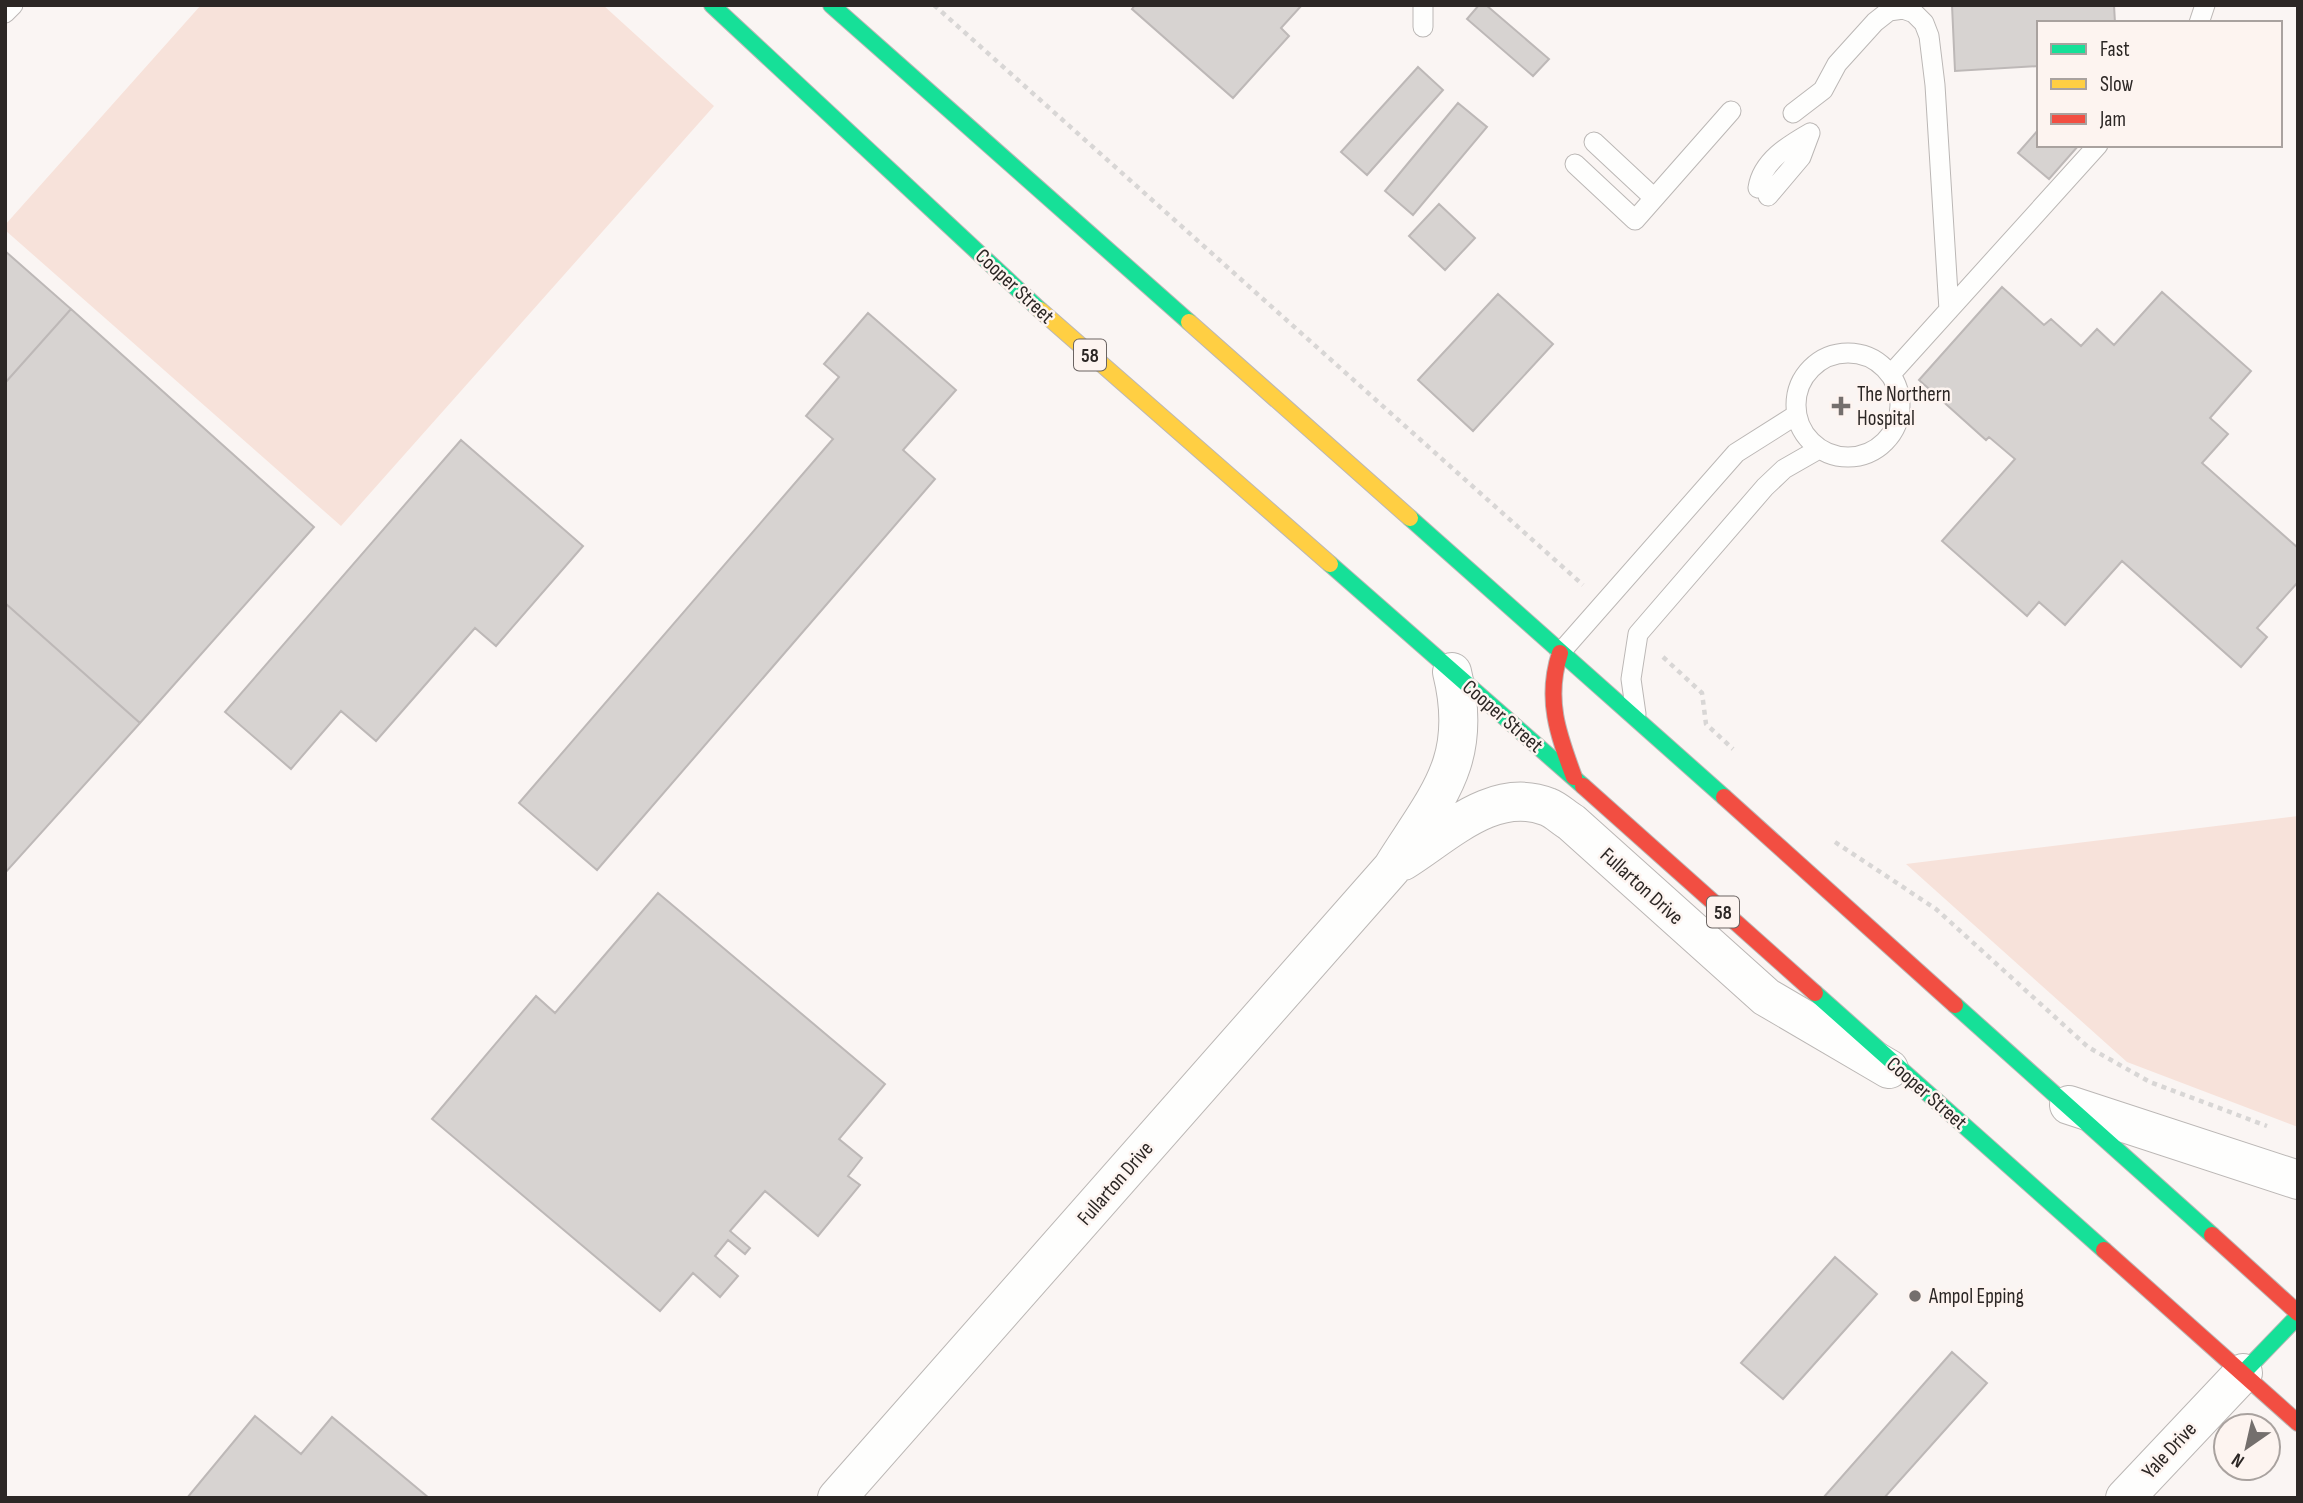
<svg xmlns="http://www.w3.org/2000/svg" width="2303" height="1503" font-family="'Sofia Sans Condensed',sans-serif">
<style>
.green{fill:#f7e2da}
.building{fill:#d7d3d1;stroke:#bdb8b7;stroke-width:2}
.lines{fill:none;stroke-linecap:round;stroke-linejoin:round}
.lane-casing{stroke:#bbb7b5;stroke-width:21}
.street-casing{stroke:#bbb7b5;stroke-width:40}
.fast-casing{stroke:#bbb7b5;stroke-width:18}
.slow-casing{stroke:#bbb7b5;stroke-width:18}
.jam-casing{stroke:#bbb7b5;stroke-width:18}
.path{stroke:#d8d6d5;stroke-width:4.5;stroke-dasharray:5 5;stroke-linecap:butt}
.lane{stroke:#fefefd;stroke-width:19}
.street{stroke:#fefefd;stroke-width:38}
.fast{stroke:#16e098;stroke-width:16}
.slow{stroke:#ffcf43;stroke-width:16}
.jam{stroke:#f24e42;stroke-width:16}
.poi-dot{fill:#746f6d;stroke:#fdf4f0;stroke-width:2.5}
.labels{text-anchor:middle;stroke-width:5;stroke-linejoin:round;paint-order:stroke}
.shield{fill:#fdf4f0;stroke:#6b6462;stroke-width:2}
.shield-label{font-size:19px;font-weight:bold;fill:#2c2725}
.street-label{font-size:21px;fill:#2c2725;stroke:#fdf4f0}
.poi-label{font-size:21px;fill:#2c2725;stroke:#fdf4f0;text-anchor:start}
</style>
<rect width="100%" height="100%" fill="#faf5f3"/>
<path class="green" d="M201,5H603L714,106L341,526L5,230V225Z
M2298,816V1127L2127,1062L1906,864Z"/>
<path class="building" d="M1135,5H1302L1281,28L1289,36L1233,98L1132,9Z
M1479,5H1486L1549,59L1533,76L1467,19Z
M1952,5H2114L2115,23H2039V66L1955,71Z
M1418,67L1443,90L1367,175L1341,152Z
M1458,103L1487,127L1413,215L1385,191Z
M2039,129V145H2079L2049,179L2018,153Z
M1439,204L1475,238L1445,270L1409,236Z
M5,251L71,309L5,383Z
M2002,287L2044,325L2051,319L2081,346L2097,329L2114,345L2162,292L2251,371L2210,418L2228,434L2202,463L2298,548V582L2257,628L2267,637L2241,667L2122,561L2065,625L2039,602L2027,616L1942,541L2015,459L1989,437L1986,440L1919,380Z
M1498,294L1553,344L1473,431L1418,380Z
M71,309L314,527L140,723L5,603V383Z
M868,313L956,390L903,450L935,479L597,870L519,803L833,439L806,416L839,377L824,364Z
M461,440L583,546L496,646L475,628L376,741L341,711L291,769L225,712Z
M5,603L140,723L5,873Z
M658,893L885,1084L839,1139L862,1158L848,1176L860,1185L818,1236L765,1191L730,1231L750,1248L745,1254L728,1240L715,1256L738,1276L720,1297L693,1273L660,1311L432,1119L536,996L555,1013Z
M1835,1257L1877,1294L1783,1399L1741,1363Z
M1952,1352L1987,1383L1884,1498H1823Z
M255,1416L301,1454L332,1417L429,1498H187Z"/>
<g class="lines">
<defs>
<path id="lane" d="M1423,5V27
M5,13L13,5
M2199,23L2205,5
M1793,113L1823,90L1837,64L1875,22L1889,11L1903,9L1914,13L1924,23L1929,36L1935,85L1949,310
M1594,142L1654,198
M1575,164L1635,220L1731,111
M1758,188C1762,161 1789,145 1810,133
M1768,196L1801,157L1810,133
M1796 405a52 52 0 1 1 104 0a52 52 0 1 1-104 0Z
M1891,374L2098,145
M1560,653L1736,453L1796,415
M1636,714L1631,679L1638,634L1765,487L1784,469L1819,449"/>
<path id="street" d="M1403,861C1445,835 1494,785 1548,807C1556,810 1564,818 1571,822L1766,997L1889,1069
M2069,1105L2298,1180
M837,1498L1392,868C1437,796 1474,761 1452,672
M2125,1498L2243,1373"/>
<path id="fast" d="M712,5L1040,310
M831,5L1189,322
M1410,518L1724,797
M1330,564L1583,786
M1815,993L2104,1250
M1955,1005L2212,1235
M2243,1373L2298,1316"/>
<path id="slow" d="M1040,310L1330,564
M1189,322L1410,518"/>
<path id="jam" d="M1560,653C1545,699 1558,734 1574,777
M1583,786L1815,993
M1724,797L1955,1005
M2212,1235L2298,1313
M2104,1250L2298,1423"/>
</defs>
<use href="#lane" class="lane-casing"/>
<use href="#street" class="street-casing"/>
<use href="#fast" class="fast-casing"/>
<use href="#slow" class="slow-casing"/>
<use href="#jam" class="jam-casing"/>
<path class="path" d="M934,5L1583,585
M1663,657L1702,693L1706,724L1733,749
M1835,842L1936,909L2088,1047L2150,1082L2267,1126"/>
<use href="#lane" class="lane"/>
<use href="#street" class="street"/>
<use href="#fast" class="fast"/>
<use href="#slow" class="slow"/>
<use href="#jam" class="jam"/>
</g>
<g class="poi-dot">
<path d="M1837.5 395.5h7v7h7v7h-7v7h-7v-7h-7v-7h7z"/>
<circle cx="1915" cy="1296" r="7"/>
</g>
<g class="labels">
<g class="shield">
<rect x="1074" y="339.5" width="32" height="31" rx="5"/>
<rect x="1707" y="896.5" width="32" height="31" rx="5"/>
</g>
<g class="shield-label">
<text x="1090" y="362">58</text>
<text x="1723" y="919">58</text>
</g>
<g class="street-label">
<text transform="translate(1015 286) rotate(43)" y="7">Cooper Street</text>
<text transform="translate(1503 716) rotate(41)" y="7">Cooper Street</text>
<text transform="translate(1642 886) rotate(42)" y="7">Fullarton Drive</text>
<text transform="translate(1927 1093) rotate(41)" y="7">Cooper Street</text>
<text transform="translate(1115 1183) rotate(-49)" y="7">Fullarton Drive</text>
<text transform="translate(2169 1450) rotate(-47)" y="7">Yale Drive</text>
</g>
<g class="poi-label">
<text x="1857" y="401">The Northern<tspan x="1857" dy="24">Hospital</tspan></text>
<text x="1929" y="1303">Ampol Epping</text>
</g>
</g>
<rect width="2303" height="1503" fill="none" stroke="#2c2725" stroke-width="14"/>
<rect x="2037" y="21" width="245" height="126" fill="#fdf4f0" stroke="#a9a29f" stroke-width="2"/>
<rect x="2051" y="44" width="35" height="10" fill="#16e098" stroke="#a9a29f" stroke-width="2"/>
<text x="2100" y="56" font-size="21" fill="#2c2725">Fast</text>
<rect x="2051" y="79" width="35" height="10" fill="#ffcf43" stroke="#a9a29f" stroke-width="2"/>
<text x="2100" y="91" font-size="21" fill="#2c2725">Slow</text>
<rect x="2051" y="114" width="35" height="10" fill="#f24e42" stroke="#a9a29f" stroke-width="2"/>
<text x="2100" y="126" font-size="21" fill="#2c2725">Jam</text>
<g transform="translate(2247 1447) rotate(214)"><circle r="33" fill="#fdf4f0" stroke="#a9a29f" stroke-width="2"/>
<path d="M0-5L12 26L0 18L-12 26Z" fill="#746f6d"/>
<text y="-10" font-size="19" font-weight="bold" text-anchor="middle" fill="#2c2725">N</text>
</g>
</svg>
